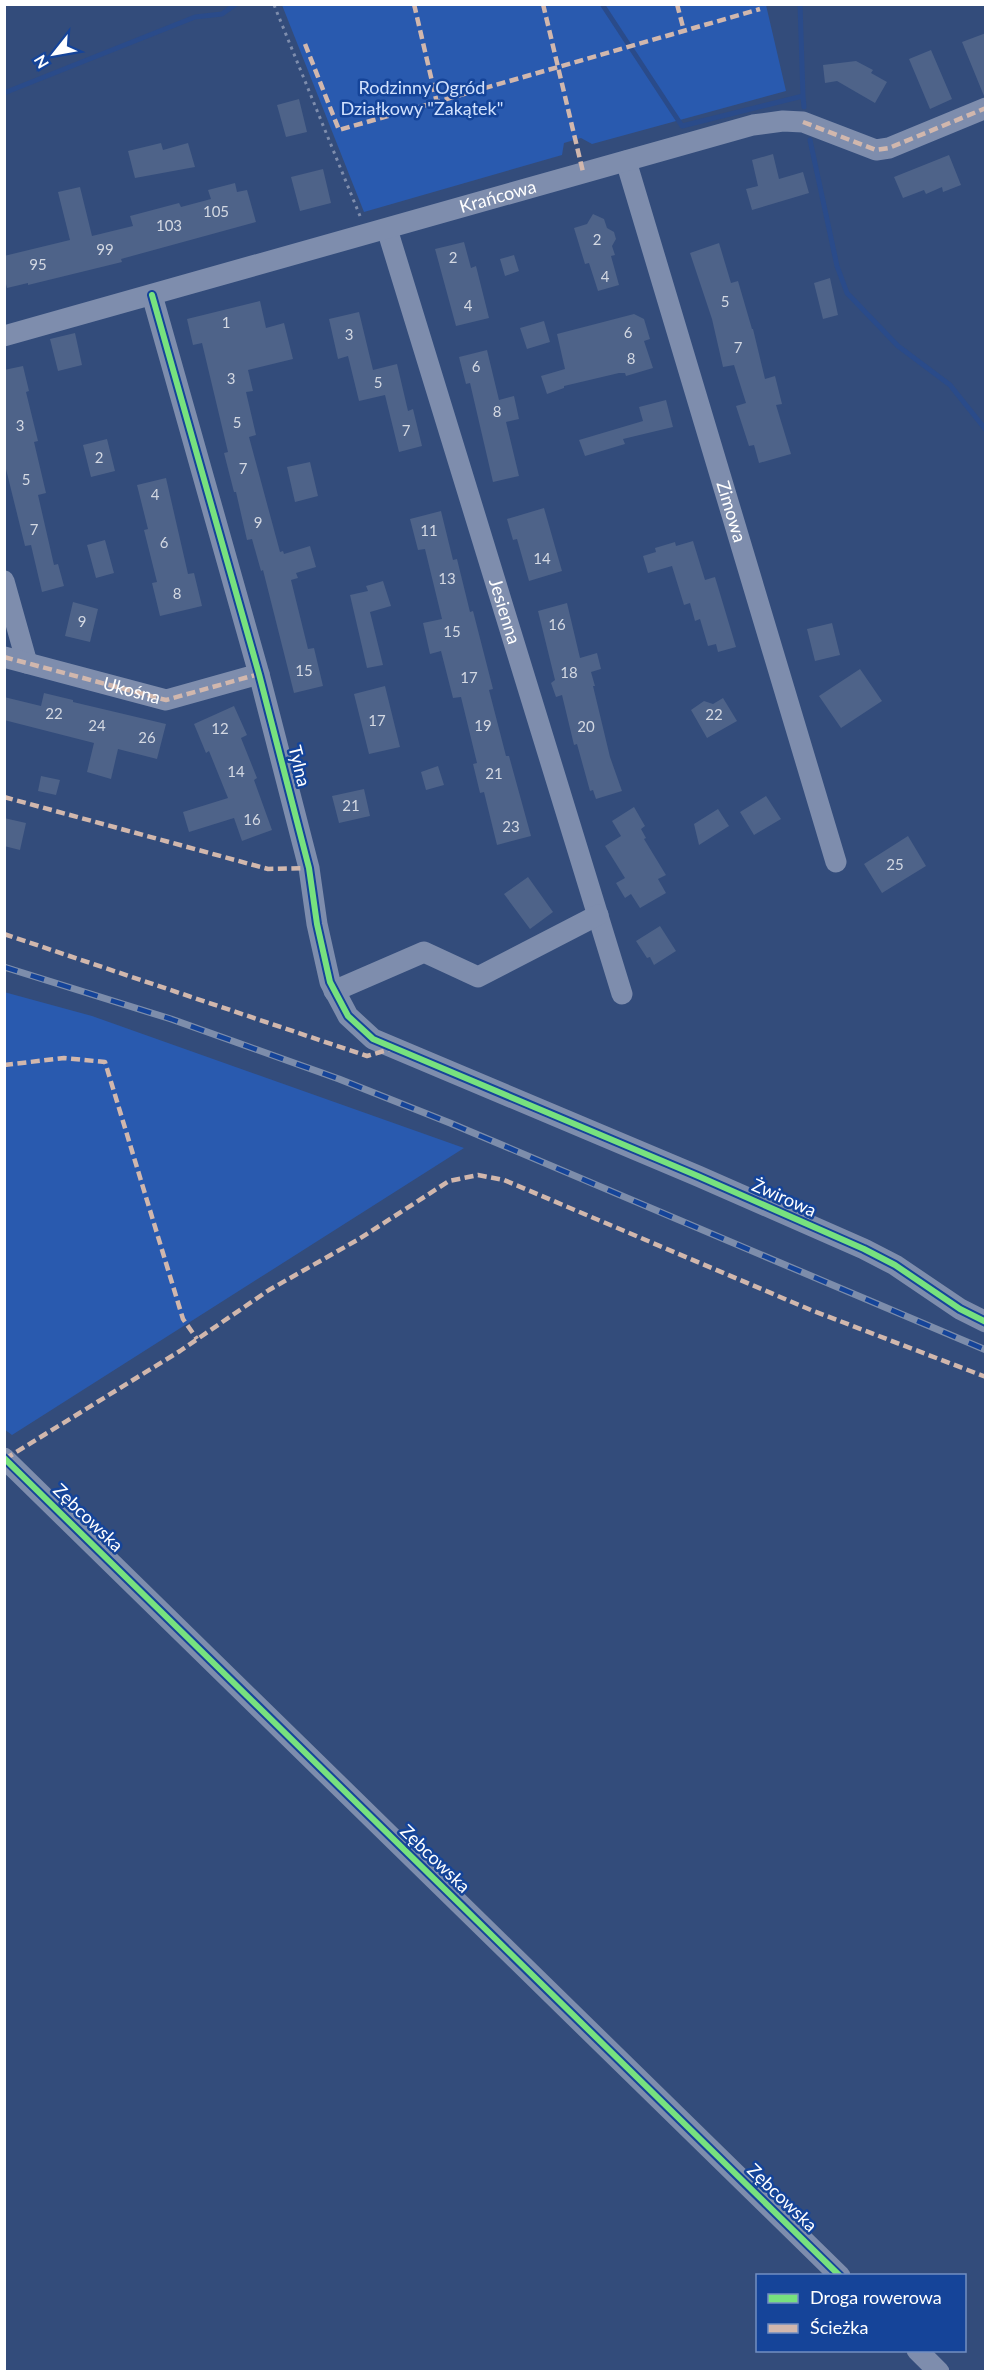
<svg xmlns="http://www.w3.org/2000/svg" width="990" height="2376" font-family="Lato,sans-serif">
<style>
.green{fill:#295aaf}
.lines{fill:none;stroke-linecap:round;stroke-linejoin:round}
.stream{stroke:#2a4b8a;stroke-width:5}
.building{fill:#4e6389}
.path{stroke:#7e8dad;stroke-width:3;stroke-dasharray:3 4.5;stroke-linecap:butt}
.street{stroke:#7e8dad;stroke-width:21}
.rail-casing{stroke:#7d8dab;stroke-width:7}
.rail{stroke:#154499;stroke-width:4.5;stroke-dasharray:14;stroke-linecap:butt}
.quiet{stroke:#d1b7ad;stroke-width:4.5;stroke-dasharray:9 4.5;stroke-linecap:butt}
.cycleway-casing{stroke:#154499;stroke-width:10}
.cycleway{stroke:#77e17e;stroke-width:6}
.labels{text-anchor:middle;stroke-width:5;stroke-linejoin:round;paint-order:stroke}
.number-label{font-size:15px;fill:#d3d8e2}
.park-label{font-size:18px;fill:#d1e1fd;stroke:#154499}
.street-label{font-size:18px;fill:#fff;stroke:#154499}
</style>
<rect width="100%" height="100%" fill="#334c7b"/>
<path class="green" d="M282,5H766L786,91L592,144L581,138L564,143L562,155L364,212Z
M4,992L92,1016L464,1148L12,1435L4,1429Z"/>
<g class="lines">
<path class="stream" d="M602,4L682,126L803,96L804,107
M800,4L803,96
M4,93L195,17L222,14L236,4
M810,140L837,266L847,293L898,346L950,385L986,430"/>
</g>
<path class="building" d="M986,33V96H984L962,42Z
M931,50L952,99L930,109L909,59Z
M856,61L873,70L871,73L887,82L875,103L837,81L825,83L823,65Z
M299,99L307,132L286,137L277,105Z
M161,143L163,150L188,143L195,167L135,178L128,151Z
M773,154L779,179L803,172L809,193L752,210L746,189L758,186L752,160Z
M949,155L961,185L943,192L942,187L926,194L924,190L903,198L894,177Z
M323,169L331,203L300,211L291,177Z
M235,183L237,192L247,190L256,222L121,259L122,262L28,285V283L7,288L4,276V256L70,240L58,192L80,187L92,236L133,226L130,216L179,203L181,207L211,199L208,190Z
M593,214L604,219L607,228L614,232L616,239L612,246L615,255L611,256L619,285L598,291L589,263L585,264L574,228L587,224Z
M464,242L471,268L476,266L489,318L456,326L435,249Z
M719,243L731,283L738,281L752,329H753L765,379L775,376L782,404L776,405L791,454L759,463L754,445L749,446L736,406L746,403L734,365L723,367L712,319L690,253Z
M514,255L519,271L505,276L500,259Z
M830,278L838,315L823,319L814,283Z
M260,301L266,328L284,323L293,359L248,370L253,391L246,392L256,435L249,437L280,552L283,551L284,554L310,546L316,567L296,573L298,578L291,580L308,649L314,648L323,686L294,693L263,570L261,571L252,539L247,540L236,492H234L224,453L228,452L202,343L193,345L187,319Z
M359,312L373,370L397,364L408,411L413,409L422,446L399,452L385,395L359,401L348,356L338,359L329,319Z
M634,314L644,319L650,339L644,341L653,368L626,376L625,373H619L564,386V388L547,394L541,376L565,369L557,334Z
M544,321L550,342L527,349L520,328Z
M75,333L82,365L58,371L50,339Z
M487,350L499,400L514,396L519,419L506,422L519,476L493,482L470,383L466,384L459,357Z
M23,366L29,391L26,392L38,441L34,442L46,493L38,495L54,565L58,564L64,586L42,592L31,545L25,546L4,461V370Z
M666,400L673,427L623,439L625,444L585,456L579,440L643,421L639,407Z
M107,439L115,471L91,477L83,445Z
M310,462L318,496L295,502L287,467Z
M166,478L188,574L194,573L202,606L160,616L152,583L157,582L144,530L148,529L137,485Z
M544,508L562,571L529,581L517,539L513,540L507,519Z
M441,511L453,560L457,559L470,612L473,611L493,689L489,690L506,756H509L531,836L497,845L484,792L480,793L473,764L477,763L461,697L453,698L441,651L430,654L423,623L442,619L425,549L418,550L410,519Z
M105,540L114,573L96,578L87,545Z
M693,541L705,580L715,577L736,647L718,652L716,644L708,646L700,619L695,621L690,603L684,605L672,566L648,573L643,556L656,552L655,548L675,542L676,546Z
M383,581L391,606L370,612L383,665L367,668L350,595L368,591L366,586Z
M73,602L98,609L90,642L65,636Z
M567,603L580,658L597,653L601,669L591,672L595,686H593L610,757L622,791L596,799L593,790L590,791L577,744L574,745L562,695L556,697L551,683L555,680L538,611Z
M832,623L840,655L815,661L807,629Z
M860,669L882,701L841,728L819,696Z
M385,686L400,747L369,754L354,694Z
M44,693L73,700V702L166,724L157,759L118,749L111,779L87,772L94,743L4,720V697L41,706Z
M723,698L737,721L707,738L691,710L704,701L713,704Z
M234,706L247,735L241,738L257,778L254,780L272,830L242,841L234,818L189,832L183,812L228,798L209,751L206,753L194,724Z
M438,766L444,785L426,790L421,772Z
M41,776L60,780L56,795L38,791Z
M364,789L370,816L339,823L332,796Z
M766,796L781,819L754,835L740,812Z
M634,807L645,826L641,829L646,838L644,839L666,875L658,879L666,893L640,908L631,894L625,898L616,883L625,878L605,846L621,836L612,821Z
M718,809L729,826L699,845L694,824Z
M4,818L26,823L20,850L4,846Z
M908,836L926,866L882,893L864,864Z
M528,877L553,912L530,929L504,894Z
M660,926L676,951L654,965L650,957L647,958L636,941Z"/>
<g class="lines">
<path class="path" d="M274,5L360,216"/>
<g class="street">
<path id="s1" d="M626,161L836,862"/>
<path id="s2" d="M387,229L622,994"/>
<path d="M152,295L259,674L309,868L317,924L330,982L348,1016L373,1039L698,1176L864,1249L895,1265L960,1309L986,1322"/>
<path id="s3" d="M4,336L753,125L783,121L803,122L876,150L889,148L986,108"/>
<path d="M4,581L27,663"/>
<path d="M4,657L166,700L259,674"/>
<path d="M334,991L424,952L478,977L598,915"/>
<path d="M4,1458L840,2276"/>
<path d="M917,2350L939,2372"/>
</g>
<defs>
<path id="rail" d="M4,967L171,1019L339,1079L450,1123L986,1350"/>
</defs>
<use href="#rail" class="rail-casing"/>
<use href="#rail" class="rail"/>
<g class="quiet">
<path d="M414,4L437,103"/>
<path d="M543,4L583,172"/>
<path d="M677,4L684,31"/>
<path d="M305,44L339,130L760,9"/>
<path d="M803,122L876,150L889,148L986,108"/>
<path id="s4" d="M4,657L166,700L259,674"/>
<path d="M4,797L268,869L309,868"/>
<path d="M4,934L367,1056L394,1048"/>
<path d="M4,1065L64,1058L105,1062L183,1319L197,1339"/>
<path d="M5,1459L180,1351L269,1290L359,1239L449,1181L478,1175L504,1180L811,1310L986,1377"/>
</g>
<defs>
<path id="cycleway" d="M152,295L259,674L309,868L317,924L330,982L348,1016L373,1039L698,1176L864,1249L895,1265L960,1309L986,1322
M4,1458L840,2276"/>
</defs>
<use href="#cycleway" class="cycleway-casing"/>
<use href="#cycleway" class="cycleway"/>
</g>
<g class="labels">
<g class="number-label">
<text x="216" y="217">105</text>
<text x="169" y="231">103</text>
<text x="597" y="245">2</text>
<text x="105" y="255">99</text>
<text x="453" y="263">2</text>
<text x="38" y="270">95</text>
<text x="605" y="282">4</text>
<text x="725" y="307">5</text>
<text x="468" y="311">4</text>
<text x="226" y="328">1</text>
<text x="628" y="338">6</text>
<text x="349" y="340">3</text>
<text x="738" y="353">7</text>
<text x="631" y="364">8</text>
<text x="476" y="372">6</text>
<text x="231" y="384">3</text>
<text x="378" y="388">5</text>
<text x="497" y="417">8</text>
<text x="237" y="428">5</text>
<text x="20" y="431">3</text>
<text x="406" y="436">7</text>
<text x="99" y="463">2</text>
<text x="243" y="474">7</text>
<text x="26" y="485">5</text>
<text x="155" y="500">4</text>
<text x="258" y="528">9</text>
<text x="34" y="535">7</text>
<text x="429" y="536">11</text>
<text x="164" y="548">6</text>
<text x="542" y="564">14</text>
<text x="447" y="584">13</text>
<text x="177" y="599">8</text>
<text x="82" y="627">9</text>
<text x="557" y="630">16</text>
<text x="452" y="637">15</text>
<text x="304" y="676">15</text>
<text x="569" y="678">18</text>
<text x="469" y="683">17</text>
<text x="54" y="719">22</text>
<text x="714" y="720">22</text>
<text x="377" y="726">17</text>
<text x="97" y="731">24</text>
<text x="483" y="731">19</text>
<text x="586" y="732">20</text>
<text x="220" y="734">12</text>
<text x="147" y="743">26</text>
<text x="236" y="777">14</text>
<text x="494" y="779">21</text>
<text x="351" y="811">21</text>
<text x="252" y="825">16</text>
<text x="511" y="832">23</text>
<text x="895" y="870">25</text>
</g>
<g class="park-label">
<text x="422" y="94">Rodzinny Ogród<tspan x="422" dy="21">Działkowy "Zakątek"</tspan></text>
</g>
<g class="street-label">
<text dy="6" stroke="none"><textPath href="#s3" startOffset="513">Krańcowa</textPath></text>
<text dy="6" stroke="none"><textPath href="#s1" startOffset="366">Zimowa</textPath></text>
<text dy="6" stroke="none"><textPath href="#s2" startOffset="400">Jesienna</textPath></text>
<text dy="6" stroke="none"><textPath href="#s4" startOffset="132">Ukośna</textPath></text>
<text transform="translate(299 766) rotate(76)" y="6">Tylna</text>
<text transform="translate(784 1198) rotate(24)" y="6">Żwirowa</text>
<text transform="translate(88 1518) rotate(44)" y="6">Zębcowska</text>
<text transform="translate(435 1859) rotate(44)" y="6">Zębcowska</text>
<text transform="translate(782 2198) rotate(44)" y="6">Zębcowska</text>
</g>
</g>
<rect width="990" height="2376" fill="none" stroke="#ffffff" stroke-width="12"/>
<rect x="756" y="2274" width="210" height="78" fill="#154499" stroke="#738fc2" stroke-width="1.5"/>
<rect x="768" y="2294" width="30" height="9" fill="#77e17e" stroke="#738fc2" stroke-width="1.5"/>
<text x="810" y="2304" font-size="18" fill="#ffffff">Droga rowerowa</text>
<rect x="768" y="2324" width="30" height="9" fill="#d1b7ad" stroke="#738fc2" stroke-width="1.5"/>
<text x="810" y="2334" font-size="18" fill="#ffffff">Ścieżka</text>
<g transform="translate(54 54) rotate(239)" stroke="#154499" stroke-width="4.5" paint-order="stroke">
<path d="M0-4.5L10 22L0 15L-10 22Z" fill="#ffffff"/>
<text y="-9" font-size="16" font-weight="bold" text-anchor="middle" fill="#ffffff">N</text>
</g>
</svg>
